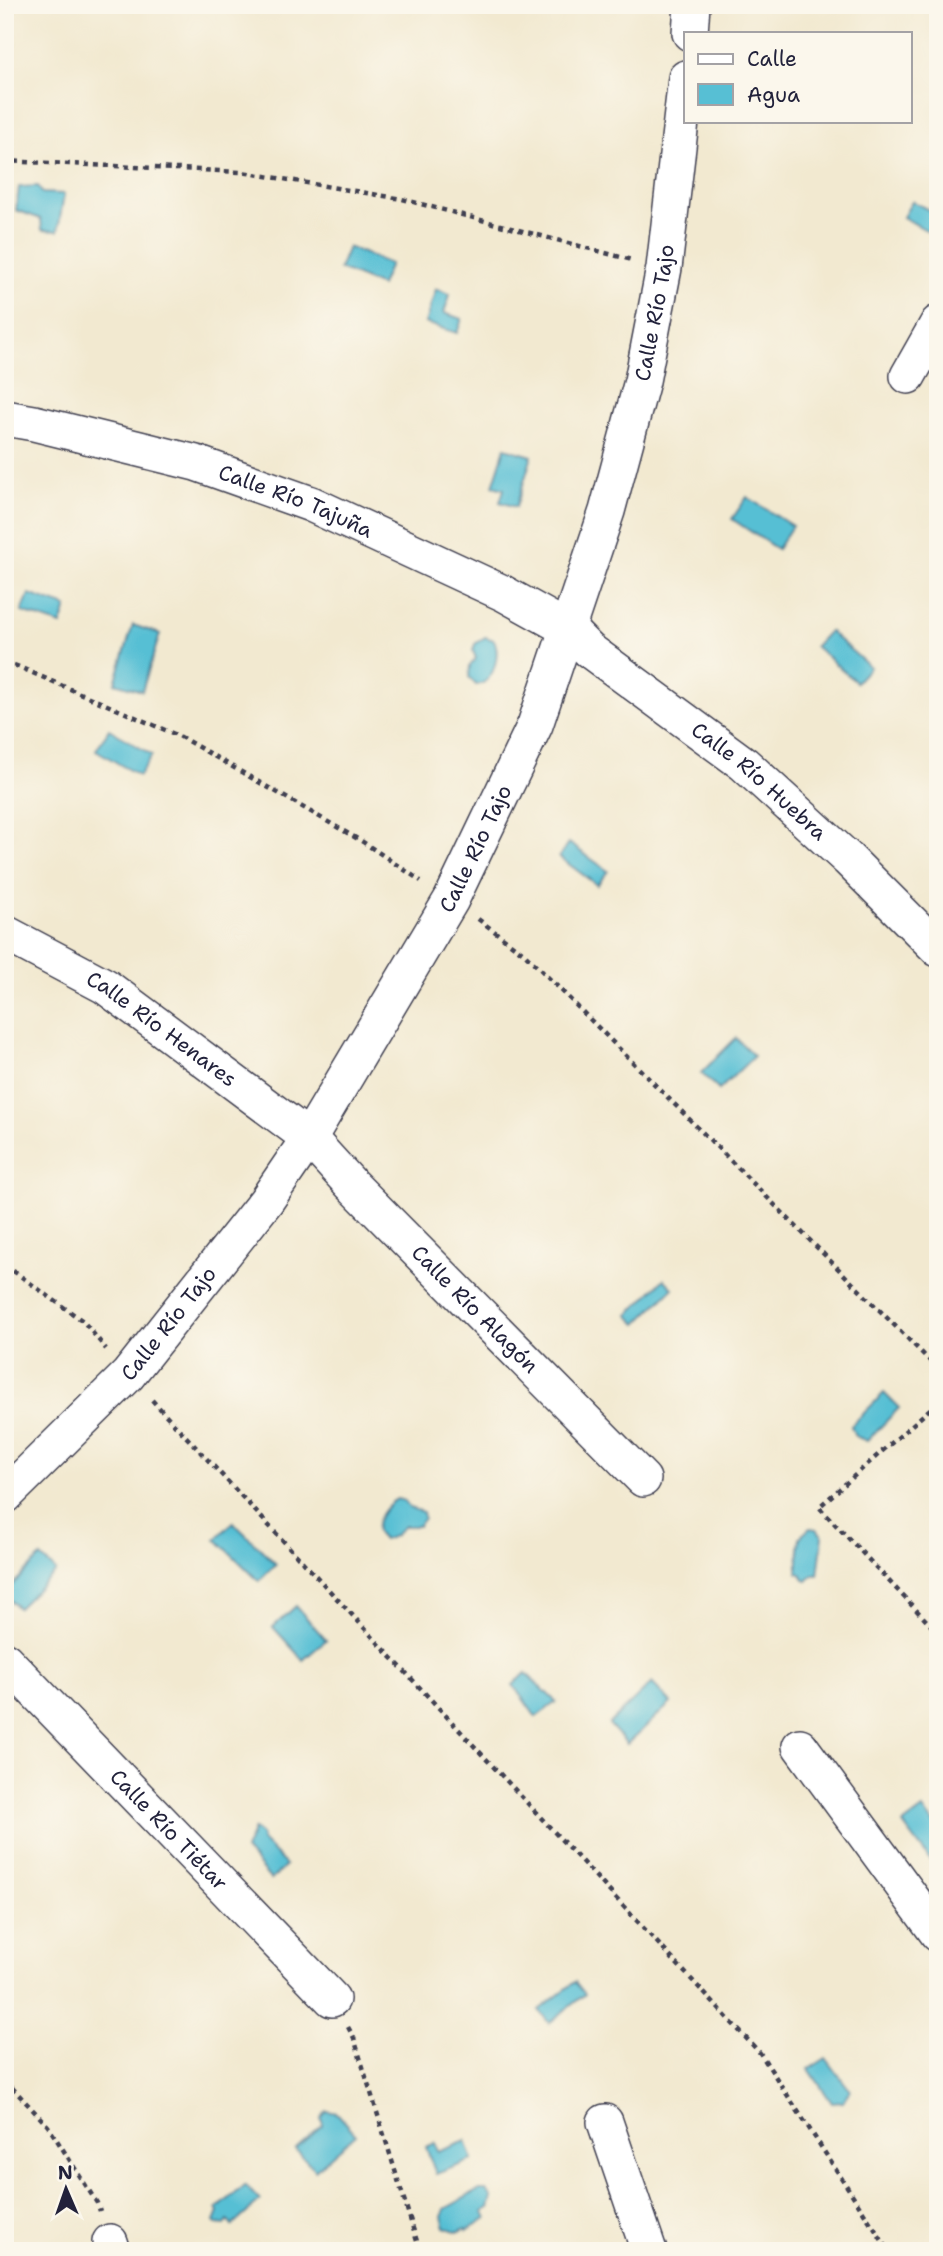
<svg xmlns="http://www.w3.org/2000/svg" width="943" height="2256" font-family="'Shantell Sans',sans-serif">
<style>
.water{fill:#57bfd4;stroke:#3c7088;stroke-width:2}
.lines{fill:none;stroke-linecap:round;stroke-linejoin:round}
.minor-casing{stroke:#414051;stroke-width:38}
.path{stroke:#414051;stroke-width:4.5;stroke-dasharray:5 5;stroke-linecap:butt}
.minor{stroke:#fff;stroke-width:35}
.labels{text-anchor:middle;stroke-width:5;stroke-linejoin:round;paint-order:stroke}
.street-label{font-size:21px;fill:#22223b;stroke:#fbf7ec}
</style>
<rect width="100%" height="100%" fill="#fbf7ec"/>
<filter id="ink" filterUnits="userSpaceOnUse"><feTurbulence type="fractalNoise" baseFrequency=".0143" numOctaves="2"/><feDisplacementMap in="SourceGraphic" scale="14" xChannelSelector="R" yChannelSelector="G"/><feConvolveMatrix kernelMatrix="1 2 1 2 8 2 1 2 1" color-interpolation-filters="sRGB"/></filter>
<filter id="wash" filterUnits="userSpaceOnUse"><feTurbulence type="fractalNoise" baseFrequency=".00686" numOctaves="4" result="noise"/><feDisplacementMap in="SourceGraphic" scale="28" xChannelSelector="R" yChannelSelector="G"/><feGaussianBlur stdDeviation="1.57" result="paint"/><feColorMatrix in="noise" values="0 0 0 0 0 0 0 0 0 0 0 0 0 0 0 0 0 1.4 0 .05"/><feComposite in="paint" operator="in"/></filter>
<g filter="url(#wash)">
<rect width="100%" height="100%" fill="#f2e9d0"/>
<path class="water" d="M38,186L42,193L64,194L58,231L42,230L41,219L16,210L19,187Z
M912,201L938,215V229L935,235L903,217Z
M348,247L390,264L381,286L339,269Z
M436,289L450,294L444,313L462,319L457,333L425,323Z
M505,448L532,456L516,507L500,502L504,489L493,486Z
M747,497L792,526L777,549L732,519Z
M29,594L67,607L61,625L22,612Z
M133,625L160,634L142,691L115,683Z
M829,631L870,667L856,682L815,646Z
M485,637L494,640C501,654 494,683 476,685L469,677L470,666L476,658L473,651L475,644Z
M109,729L152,755L139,776L96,750Z
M569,843L608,871L597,885L559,857Z
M736,1038L754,1056L719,1090L701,1073Z
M664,1279L673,1288L637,1324L628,1315Z
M884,1393L899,1408L867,1441L855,1436L851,1426Z
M397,1499L405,1501L409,1508L423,1512L424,1518L418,1526H404L394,1536L383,1540L377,1533C374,1520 386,1505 397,1499Z
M233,1522L276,1564L259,1581L216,1539Z
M810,1528L816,1529L823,1536L818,1575H813L807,1581L804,1580L801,1574L797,1573L800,1537Z
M41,1557L56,1571L18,1608L5,1595V1592Z
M296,1606L326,1640L303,1660L273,1627Z
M526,1673L556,1702L536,1717L513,1685Z
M652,1683L671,1703L627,1744L609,1724Z
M923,1809L938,1830V1860L933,1864L903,1824Z
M254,1829L261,1835L262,1841L286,1865L271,1880L245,1850Z
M575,1982L585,1994L549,2023L539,2010Z
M826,2058L850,2090L843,2102L832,2103L809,2069Z
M327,2111L337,2113L356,2134L315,2170L296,2149L323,2125L321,2118Z
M466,2141L473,2160L436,2174L426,2147L435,2143L438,2152Z
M245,2185L260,2201L232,2226L228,2221L225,2225L217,2224L215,2222L219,2212L217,2209Z
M479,2190H486L492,2198L489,2208L483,2212L487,2218L466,2230L465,2228L457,2232L445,2227L442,2217L445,2209Z"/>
</g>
<g filter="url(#ink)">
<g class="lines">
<defs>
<g id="minor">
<path d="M690,33L692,5"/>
<path d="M908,376L938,323"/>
<path id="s1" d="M5,418L34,423L196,463L311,504L503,593L568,629L589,650L744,764L848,859L938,949"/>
<path id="s2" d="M5,933L105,986L309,1138L351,1184L643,1479"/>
<path id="s3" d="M5,1496L128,1375L266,1201L309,1138L451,900L535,725L607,511L642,381L664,268L686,78"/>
<path id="s4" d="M5,1660L332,1999"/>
<path d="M800,1746L938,1934"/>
<path d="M605,2122L649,2251"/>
<path d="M110,2242L113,2251"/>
</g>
</defs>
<use href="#minor" class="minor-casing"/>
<path class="path" d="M5,161L242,172L402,199L632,260
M5,661L179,736L363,842L421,881
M478,919L525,954L938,1369
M5,1265L83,1321L106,1349
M152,1400L760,2053L889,2251
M938,1402L819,1507L938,1633
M348,2027L354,2038L420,2251
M5,2080L48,2126L97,2203L100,2211"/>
<use href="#minor" class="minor"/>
</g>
</g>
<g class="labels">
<g class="street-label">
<text dy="7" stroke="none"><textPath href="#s3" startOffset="1372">Calle Río Tajo</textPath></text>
<text dy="7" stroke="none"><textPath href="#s1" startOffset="303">Calle Río Tajuña</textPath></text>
<text dy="7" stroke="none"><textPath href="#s1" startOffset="849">Calle Río Huebra</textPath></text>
<text dy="7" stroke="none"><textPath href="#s3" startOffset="805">Calle Río Tajo</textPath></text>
<text dy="7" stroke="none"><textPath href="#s2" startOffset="184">Calle Río Henares</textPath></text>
<text dy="7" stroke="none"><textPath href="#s2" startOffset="606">Calle Río Alagón</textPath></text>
<text dy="7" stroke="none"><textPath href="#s3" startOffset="238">Calle Río Tajo</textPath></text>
<text dy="7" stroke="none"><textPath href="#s4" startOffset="236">Calle Río Tiétar</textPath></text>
</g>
</g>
<rect width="943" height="2256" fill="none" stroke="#fbf7ec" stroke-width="28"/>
<rect x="684" y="32" width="228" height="91" fill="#fbf7ec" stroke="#a4a2a5" stroke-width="2"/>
<rect x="698" y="54" width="35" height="10" fill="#ffffff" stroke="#a4a2a5" stroke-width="2"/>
<text x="747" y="66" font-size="21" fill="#22223b">Calle</text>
<rect x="698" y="84" width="35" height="21" fill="#57bfd4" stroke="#a4a2a5" stroke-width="2"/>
<text x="747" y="102" font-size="21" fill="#22223b">Agua</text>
<g transform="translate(66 2189) rotate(358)" stroke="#fbf7ec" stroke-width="5" paint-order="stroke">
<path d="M0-5L12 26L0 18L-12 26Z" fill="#22223b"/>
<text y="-10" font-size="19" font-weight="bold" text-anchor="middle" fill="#22223b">N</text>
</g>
</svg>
